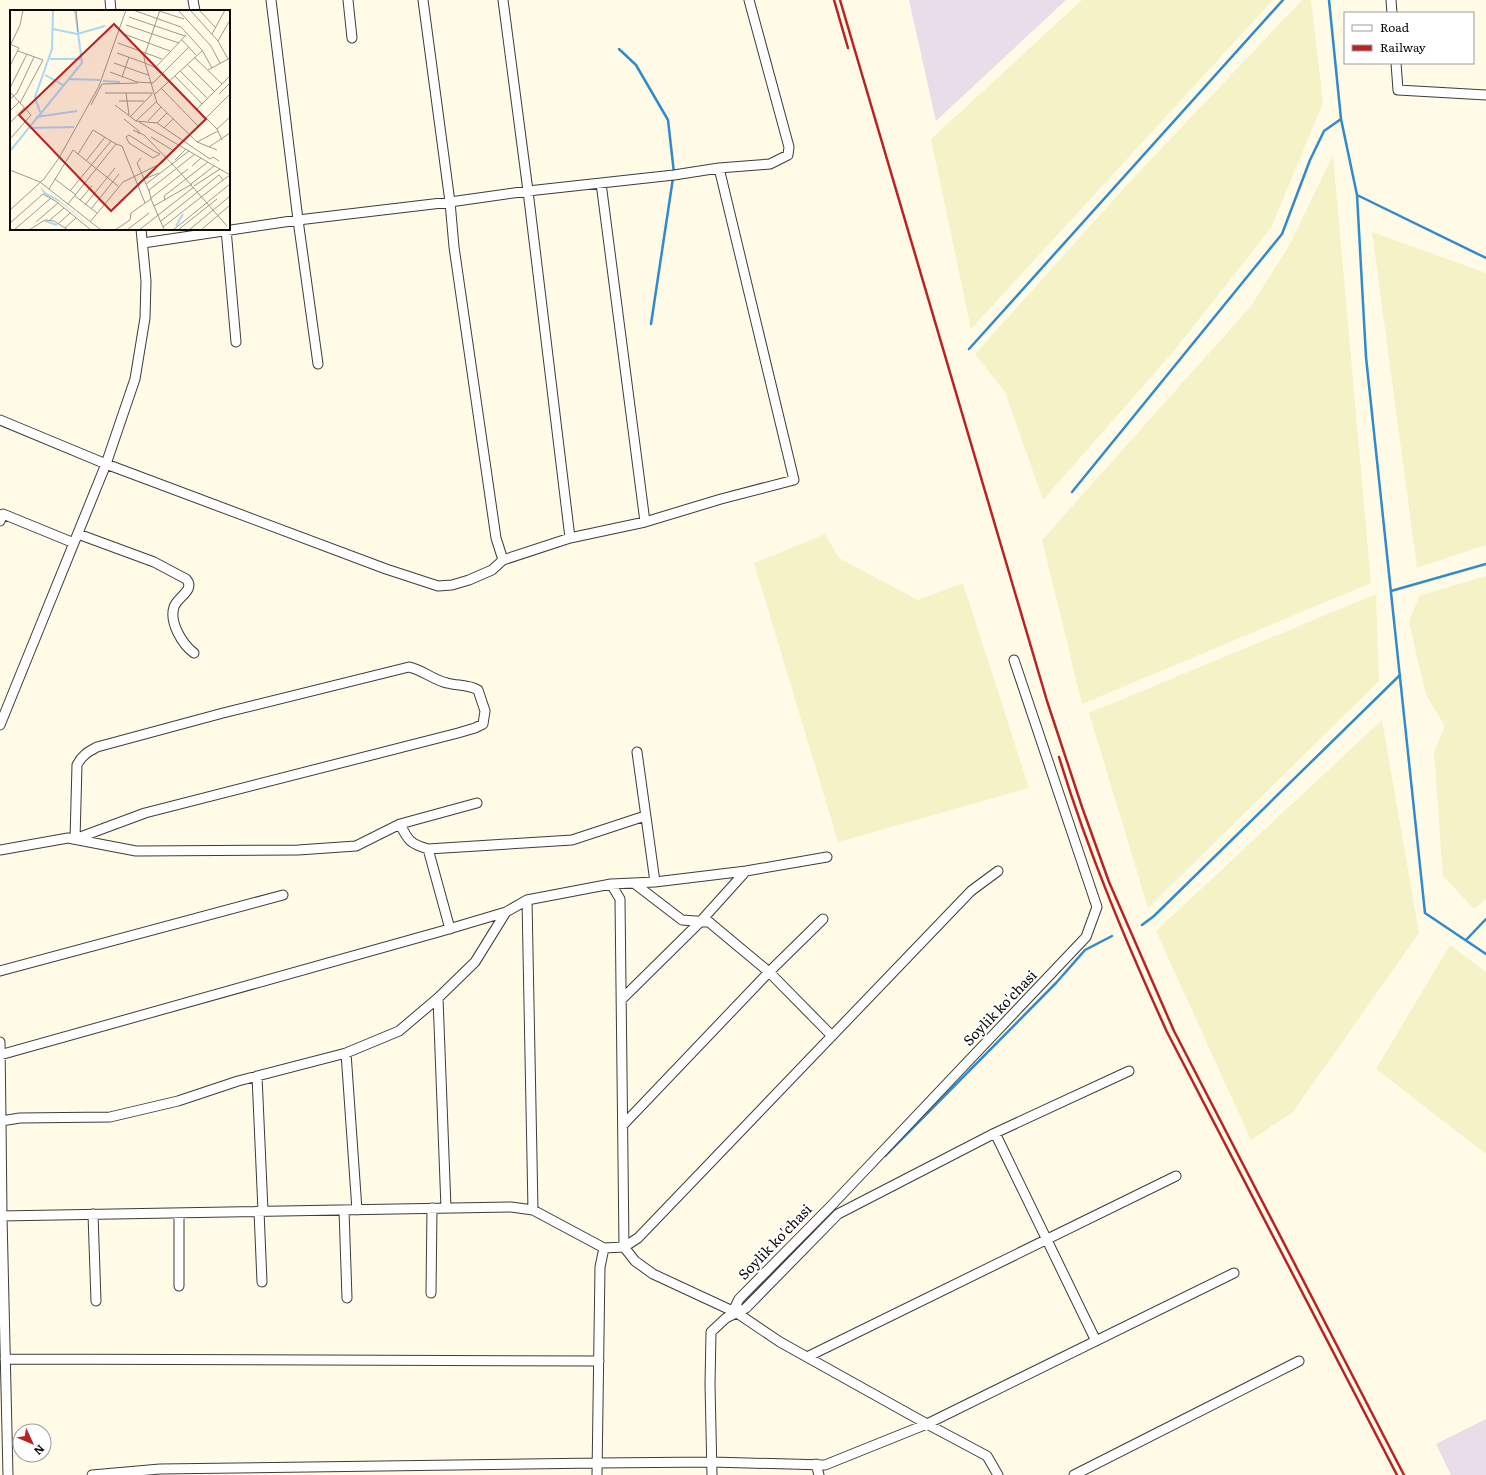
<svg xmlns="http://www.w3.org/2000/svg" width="1486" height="1475" font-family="Literata,serif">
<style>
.industrial{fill:#e9dde9}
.farmland{fill:#f4f2c7}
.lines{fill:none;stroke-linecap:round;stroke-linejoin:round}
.stream{stroke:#3189ce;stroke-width:2.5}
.minor-casing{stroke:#3d3d3d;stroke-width:11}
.minor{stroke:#fff;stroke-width:9}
.rail{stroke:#ba2223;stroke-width:2.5}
.labels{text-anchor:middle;stroke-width:4;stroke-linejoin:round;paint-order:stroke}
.street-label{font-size:14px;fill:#0a0a0a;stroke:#fff}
.inset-river{fill:none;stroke:#abd7f6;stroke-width:2}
.inset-road{fill:none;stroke:#9d9b8e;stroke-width:1}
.view{fill:#ba2223;fill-opacity:0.15;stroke:#ba2223;stroke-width:2}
.inset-edge{fill:none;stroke:#0a0a0a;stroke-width:2}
</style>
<rect width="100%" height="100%" fill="#fffbe6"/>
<path class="industrial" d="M909,0H1066L936,121Z
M1486,1419V1475H1451L1436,1444Z"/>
<path class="farmland" d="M1082,0H1273L971,329L931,139Z
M1302,0H1311L1323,103L1271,228L1173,352L1043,500L1005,392L975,354L1126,186Z
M1333,155L1371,583L1082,704L1042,540L1251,306L1289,246Z
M1372,232L1486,273V545L1417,568Z
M825,534L839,558L918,600L963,583L1029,788L838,842L754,563Z
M1486,576V899L1474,909L1443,876L1434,752L1445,726L1426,695L1409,622L1419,596Z
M1376,594L1379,681L1148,908L1089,713Z
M1382,720L1419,933L1293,1112L1251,1140L1156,931Z
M1450,945L1486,972V1154L1376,1069Z"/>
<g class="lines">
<path class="stream" d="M1329,0L1341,119L1357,195L1366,357L1425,913L1486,954
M619,49L636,65L668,120L674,173
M1357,195L1486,258
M651,324L673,178
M969,349L1283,0
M1072,492L1282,234L1310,160L1324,131L1341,119
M1391,591L1486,564
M1142,925L1154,916L1400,675
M1466,940L1486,919
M885,1156L1056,983L1085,950L1112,936
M744,1302L787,1257"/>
<defs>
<path id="minor" d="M110,0L111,11
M193,0L195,11
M271,0L298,220L318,364
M348,0L352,38
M503,0L528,191L570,538
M1391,0L1392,13
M1396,63L1398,90L1486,95
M601,183L645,522
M226,229L236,342
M143,243L298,220L450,202L528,191L674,175L719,168L770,164L788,155L789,147L749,0
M0,420L106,464L386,569L438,586L452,585L469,580L492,570L503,560L496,538L454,247L450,202L423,0
M0,521L3,514L74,543
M78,534L154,562L186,579C196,590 177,597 174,607C169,622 182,644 194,653
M503,560L570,538L645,522L721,499L794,480L719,168
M409,667C423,670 433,680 447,683C458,686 468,684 478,690L485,711L483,724L475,728L458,733L145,813L75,839L77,765C82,755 88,752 97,747L223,713Z
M0,725L106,464L135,379L145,318L146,281L141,229
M637,752L655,882
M400,824C408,841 411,844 428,849L572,840L645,816
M428,849L450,929
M0,850L68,838L136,851L298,850L356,846L400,824L477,803
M611,884L620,899L624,1247L635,1261L653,1274L737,1313L780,1342L927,1424L1234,1273
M635,884L682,920L709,922L769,972L832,1036
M527,900L533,1210
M0,971L283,895
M438,998L446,1208
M621,1000L700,922L746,871
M0,1042L1,1121
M346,1053L357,1210
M0,1055L442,931L506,912
M257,1076L263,1211
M623,1125L769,972L823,919
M995,1133L1096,1341
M344,1210L347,1298
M259,1211L262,1282
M93,1214L96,1301
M0,1216L511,1207L533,1210L604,1248L624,1247L638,1238L971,891L998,871
M179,1286V1213
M431,1293L432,1208
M733,1311L739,1299L830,1207L1086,937L1097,907L1014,660
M807,1357L1176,1176
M5,1359L599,1361
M816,1464L819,1475
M8,1475L2,1216L1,1121L20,1118L110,1117L178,1101L238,1081L346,1053L399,1031L438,998L475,962L506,912L527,900L611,884L655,882L746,871L827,857
M92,1475L160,1469L597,1463L712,1462L825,1465L927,1424L987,1456L998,1475
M597,1475L600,1267L604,1248
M712,1475L710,1384L711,1332L726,1318L746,1308L838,1214L995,1133L1129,1071
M1074,1475L1299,1361"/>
</defs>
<use href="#minor" class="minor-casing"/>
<use href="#minor" class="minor"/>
<path class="rail" d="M834,0L848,48
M840,0L1047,701L1082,807L1109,882L1174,1031L1404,1475
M1059,757C1088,852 1126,942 1167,1032L1397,1475"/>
</g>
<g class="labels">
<g class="street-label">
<text transform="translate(1000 1008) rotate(-46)" y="5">Soylik ko'chasi</text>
<text transform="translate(775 1242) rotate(-46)" y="5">Soylik ko'chasi</text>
</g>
</g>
<g transform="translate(10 10)">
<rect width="220" height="220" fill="#fffbe6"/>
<path d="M29,175L35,182L49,190L85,220L50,192L34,184Z" fill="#abd7f6"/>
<path class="inset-river" d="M43,19L67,24L95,16M40,49H71M35,65L53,75M59,69L90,70M93,71L110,72M30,102L25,87L42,39L43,0M26,107L67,101M18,118L64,117M0,141L72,53L65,0M35,211L47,215M166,216L173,204"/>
<path class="inset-road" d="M66,0L68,22M123,0L171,17L192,40L202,58M150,0L134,47L135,53L144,57L207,119L212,130M168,0L201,36L210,53M180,0L208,31L218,49M189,0L205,17M149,1L174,9M119,7L175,26M116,15L169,33M114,24L160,41M202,24L215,0M172,30L186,45M208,31L220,10M108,33L152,49M0,36L10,15L13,0M8,41L33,50L10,93M107,43L135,53L147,93L187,132L207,140M184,47L212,74M104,53L138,65M177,54L205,82M0,56L9,38L0,34M145,58L176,25M198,60L220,48M170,61L197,88M100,62L127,72L143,73L179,37M165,66L192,94M112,67L119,47M0,78L17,44M151,78L188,116M0,82L21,105L0,129M95,83H143M116,83L119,105M209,84L220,73M144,85L192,41M0,89L7,83L24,47M109,91H134M81,95L92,74L128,73M105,95L126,111L147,113L200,149L203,147L209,151M186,100L220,66M0,101L9,92M120,107L142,84M114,109L129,121V124M126,111L146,92M138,111L151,97M129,112L220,165M0,113L14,98M147,113L157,103M154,118L163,109M207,119L220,107M123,120L134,125L167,159L217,216M119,125L144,141L150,144L143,148L119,133L116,127ZM141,127L164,141M174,130L220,84M187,132L208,121M199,137L220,123M68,144L83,120L106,134M165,150L176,139M76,151L95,127M182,156L191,148M0,160L30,172L91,220M131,162L134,169L149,163M131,162L127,153L131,148M45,169L66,185M134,169L139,181M136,174L179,141M181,174L204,156M184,176L210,159M39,179L63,140L108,176M60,181L101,131M65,186L87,203M141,188L178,159M141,189L153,217M70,190L82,176M155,190L154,186L198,152M58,194L106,134L112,136L135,193M75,195L105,158M144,196L182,174M81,199L109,164M0,200L34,169L49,148L89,76L116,0M40,210L54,198M151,211L209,165L213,170L220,165M26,212L48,193M80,212L113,172L152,153L173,131M0,213L33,184L47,192L81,220M48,214L60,203M55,218L66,208M4,220L41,188M19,220L35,210L44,211L58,220M105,220L120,210L121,203L141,189L139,180L185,144M117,220L139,203M129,220L184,177M155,220L153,217L213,170M163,220L220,174M168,220L207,189M179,220L220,186M191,220L220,195"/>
<path class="view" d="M104,14L196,109L101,201L9,105Z"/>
<rect width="220" height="220" class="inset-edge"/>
</g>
<rect x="1344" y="12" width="130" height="52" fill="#ffffff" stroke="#9d9d9d"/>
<rect x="1352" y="25" width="20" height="6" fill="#ffffff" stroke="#9d9d9d"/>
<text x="1380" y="32" font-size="12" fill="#0a0a0a">Road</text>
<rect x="1352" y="45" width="20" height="6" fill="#ba2223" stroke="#9d9d9d"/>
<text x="1380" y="52" font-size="12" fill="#0a0a0a">Railway</text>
<g transform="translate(32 1443) rotate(134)"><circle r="19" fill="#ffffff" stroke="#9d9d9d"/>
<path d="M0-3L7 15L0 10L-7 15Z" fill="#ba2223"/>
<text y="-6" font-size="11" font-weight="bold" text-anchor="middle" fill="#0a0a0a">N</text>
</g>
</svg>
